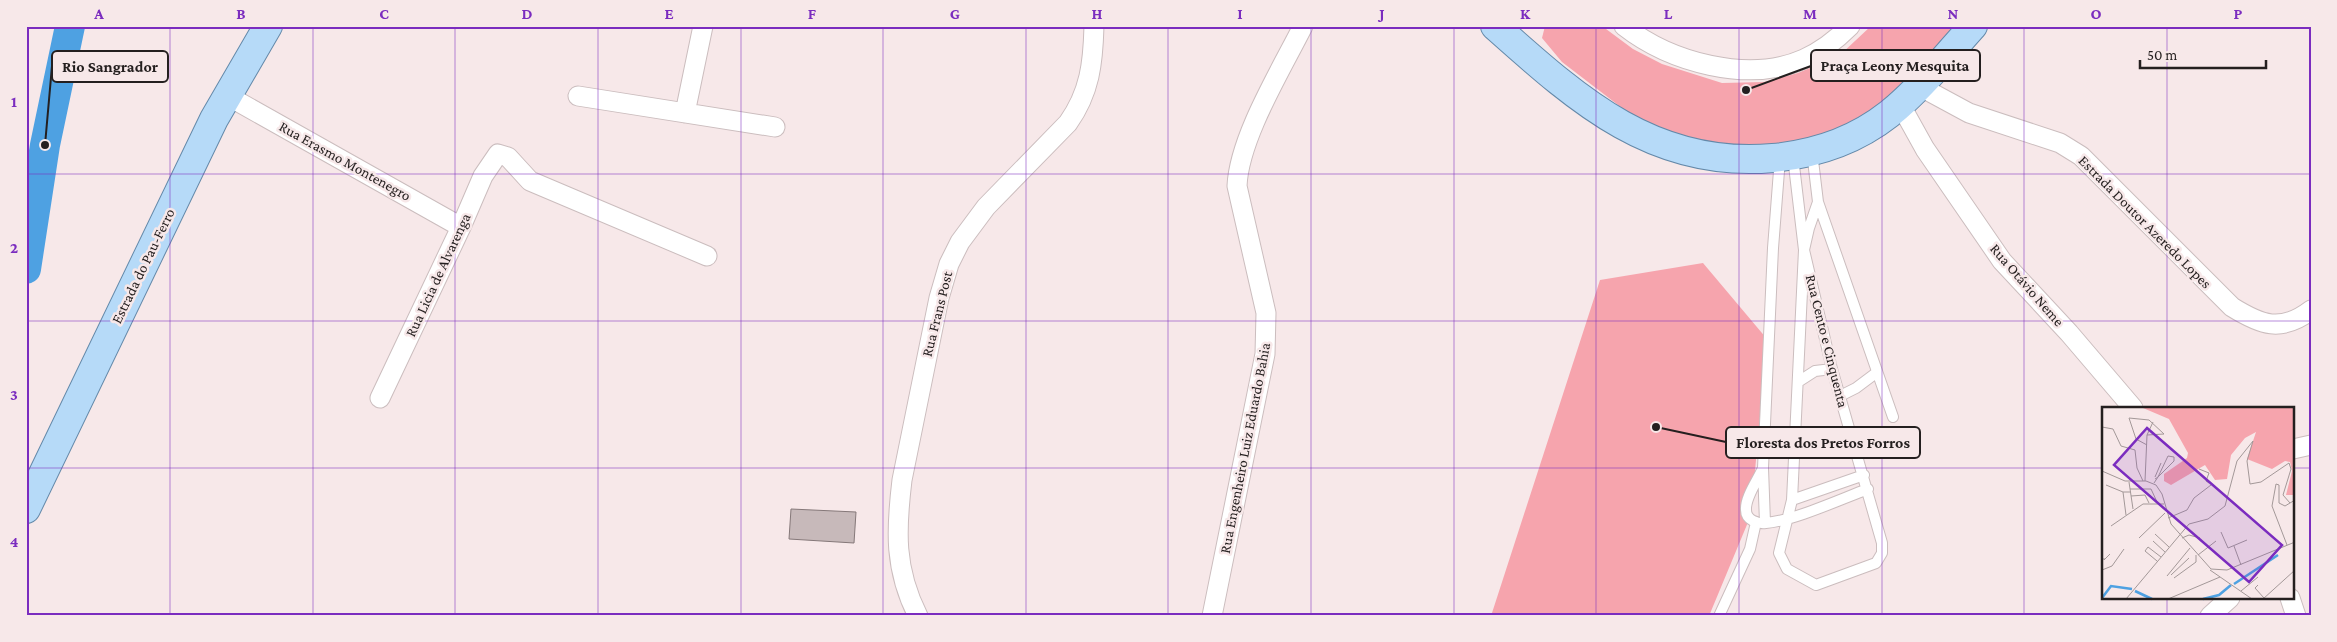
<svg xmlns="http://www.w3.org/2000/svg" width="2337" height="642" font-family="'Crimson Pro',serif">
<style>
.green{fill:#f6a4ad}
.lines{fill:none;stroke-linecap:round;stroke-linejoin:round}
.river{stroke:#4ea1e2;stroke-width:30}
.building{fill:#c7b9ba;stroke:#857879}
.lane-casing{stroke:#cbbdbe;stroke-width:12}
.street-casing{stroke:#cbbdbe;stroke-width:21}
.primary-casing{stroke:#6489a9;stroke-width:30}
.lane{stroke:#fff;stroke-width:10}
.street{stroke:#fff;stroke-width:19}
.primary{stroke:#b6daf8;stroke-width:28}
.grid{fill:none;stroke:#7b2cbf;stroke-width:1;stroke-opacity:0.55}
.labels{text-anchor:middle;stroke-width:5;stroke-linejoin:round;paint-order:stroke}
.street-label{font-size:15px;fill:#241f1f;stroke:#f7e8e9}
.inset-river{fill:none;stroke:#4ea1e2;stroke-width:2.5}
.inset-road{fill:none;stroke:#a39898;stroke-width:1}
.view{fill:#7b2cbf;fill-opacity:0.15;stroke:#7b2cbf;stroke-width:2.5}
.inset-edge{fill:none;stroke:#241f1f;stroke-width:2.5}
.leader{fill:none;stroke:#241f1f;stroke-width:2}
.callout-dot{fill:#241f1f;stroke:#f7e8e9;stroke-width:2}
.callout{fill:#f7e8e9;stroke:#241f1f;stroke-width:2}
.callout-label{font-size:16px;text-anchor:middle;font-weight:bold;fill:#241f1f}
.neatline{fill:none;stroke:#7b2cbf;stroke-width:2}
.grid-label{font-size:16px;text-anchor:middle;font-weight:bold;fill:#7b2cbf}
</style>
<rect width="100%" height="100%" fill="#f7e8e9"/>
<path class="green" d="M1545,26H1602L1633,49L1662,64L1722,83L1764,82L1798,73L1840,55L1871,26H1961L1916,73L1873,110L1829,133L1802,144L1734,149L1665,133L1635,118L1562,62L1542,38Z
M1703,263L1767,339L1751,515L1709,616H1491L1600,280Z"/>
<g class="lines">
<path class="river" d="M26,269L45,145L70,26"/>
</g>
<path class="building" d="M791,509L856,512L854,543L789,539Z"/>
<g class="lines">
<defs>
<path id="lane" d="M1812,152L1818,202L1893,417
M1793,157L1804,250L1832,369L1882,543V553L1876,563L1816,585L1787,569L1779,553L1792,500L1804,250L1809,228L1818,202
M1798,382L1815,371L1832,369
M1840,396L1856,388L1876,373
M1763,468C1758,480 1745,497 1746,510C1746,520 1757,524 1766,523C1793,521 1841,499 1868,489
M1792,500L1864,475
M1765,523L1763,468L1773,248L1780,158
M1719,616L1750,549L1756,522"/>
<path id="street" d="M1624,26C1670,62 1748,84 1804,59C1822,51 1836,40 1850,26
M1919,86L1969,113L2060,143L2081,156L2232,307C2261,325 2281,333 2311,310
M228,96L461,227
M578,96L775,127
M1900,104L1925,149L2002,261L2069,333L2133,408
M685,113L703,26
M380,398L461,227L483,176L498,154L508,157L530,181L707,256
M2293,449L2311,445
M2290,598L2296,616
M918,616C894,569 896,530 902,480L939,298L949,264L960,242L986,207L1068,123C1090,92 1093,63 1094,26
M1212,616L1265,354L1266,313L1237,186C1239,138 1281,70 1303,26
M2210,616L2230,598"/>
<path id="primary" d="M1495,26C1578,100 1654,169 1773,158C1815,154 1856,140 1889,114C1920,89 1946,56 1973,26
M26,509L214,119L268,26"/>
</defs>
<use href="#lane" class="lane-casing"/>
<use href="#street" class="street-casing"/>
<use href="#primary" class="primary-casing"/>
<use href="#lane" class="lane"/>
<use href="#street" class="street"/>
<use href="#primary" class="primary"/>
</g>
<path class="grid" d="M170,26V616M313,26V616M455,26V616M598,26V616M741,26V616M883,26V616M1026,26V616M1168,26V616M1311,26V616M1454,26V616M1596,26V616M1739,26V616M1882,26V616M2024,26V616M2167,26V408M26,174H2311M26,321H2311M26,468H2103M2293,468H2311M2167,598V616"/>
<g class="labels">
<g class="street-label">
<text transform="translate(345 161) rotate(29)" y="5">Rua Erasmo Montenegro</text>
<text transform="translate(2145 222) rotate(45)" y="5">Estrada Doutor Azeredo Lopes</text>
<text transform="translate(143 266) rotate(-64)" y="5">Estrada do Pau-Ferro</text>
<text transform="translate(438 275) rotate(-65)" y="5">Rua Licia de Alvarenga</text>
<text transform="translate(2027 285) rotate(49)" y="5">Rua Otávio Neme</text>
<text transform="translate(937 314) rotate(-76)" y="5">Rua Frans Post</text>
<text transform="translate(1827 341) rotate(76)" y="5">Rua Cento e Cinquenta</text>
<text transform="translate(1245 448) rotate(-79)" y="5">Rua Engenheiro Luiz Eduardo Bahia</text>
</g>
</g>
<g transform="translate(2102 407)">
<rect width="192" height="192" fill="#f7e8e9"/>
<path d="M192,0V88H184L190,64L188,55L183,54L170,62L145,52L154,25L143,31L129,48L125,72L113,73L103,58L69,78L62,74V67L85,51L86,46L67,12L41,1Z" fill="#f6a4ad"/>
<path class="inset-river" d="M132,177L176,148M33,184L50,192M0,191L9,179L30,182M101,192L117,188L129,178"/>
<path class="inset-road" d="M0,20L11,22L19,39L33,43L35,61L41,74M45,28L62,27L47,13L27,11L34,32L45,38M97,62L107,66L104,74L107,76M0,64L23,74H44L54,78L60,87L69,117L109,162L125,163L193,135M53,70L59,56M43,74L45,28L51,15M27,75L31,102M52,76L56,70L66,49L72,50V54L56,70L53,72M4,78L21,85H29M28,82H49L56,97M21,85L24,108M29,89L43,88L47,96M66,111L85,103L92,91L109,78M9,119L41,97H62M119,125L126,141L145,133M53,127L67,140M37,131L63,106M80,131L87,128L98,131M51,134L63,145M185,138L170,99L174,77L177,78V96L183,99L188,96M132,139L139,158M96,148L114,134M2,151V153L8,147L3,152M55,154L43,144L46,140L59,150M0,163L10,159L22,142M108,163L150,192M69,168L87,151M65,169L88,141M72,171L94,155V148M156,178L153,181L162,191M139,184L156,170M24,192L87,117L106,112L123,99L135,54L151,34L145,54L148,77L159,75L187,56L189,62L181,88L188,96L193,93M66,192L118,170M161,192L193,163"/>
<path class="view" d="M45,21L180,138L147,175L12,58Z"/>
<rect width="192" height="192" class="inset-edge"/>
</g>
<path class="leader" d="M1746 90L1811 66M45 145L52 66M1656 427L1726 442"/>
<g class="callout-dot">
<circle cx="1746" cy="90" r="5"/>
<circle cx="45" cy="145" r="5"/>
<circle cx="1656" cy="427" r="5"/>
</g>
<g class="callout">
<rect x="1811" y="50" width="169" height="31" rx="5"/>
<rect x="52" y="51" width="116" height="31" rx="5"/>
<rect x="1726" y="427" width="194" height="31" rx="5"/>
</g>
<g class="callout-label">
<text x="1895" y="71">Praça Leony Mesquita</text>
<text x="110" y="72">Rio Sangrador</text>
<text x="1823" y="448">Floresta dos Pretos Forros</text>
</g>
<rect width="2337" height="642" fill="none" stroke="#f7e8e9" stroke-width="55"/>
<path d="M2140 60v8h126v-8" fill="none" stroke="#241f1f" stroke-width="2.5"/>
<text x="2147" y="60" font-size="15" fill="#241f1f" stroke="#f7e8e9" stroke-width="4" paint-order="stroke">50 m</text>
<rect x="28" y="28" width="2282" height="586" class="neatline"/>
<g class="grid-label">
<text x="99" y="19">A</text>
<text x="241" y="19">B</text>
<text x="384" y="19">C</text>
<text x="527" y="19">D</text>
<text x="669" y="19">E</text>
<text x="812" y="19">F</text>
<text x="955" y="19">G</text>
<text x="1097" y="19">H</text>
<text x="1240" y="19">I</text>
<text x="1382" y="19">J</text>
<text x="1525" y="19">K</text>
<text x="1668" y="19">L</text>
<text x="1810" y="19">M</text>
<text x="1953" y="19">N</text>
<text x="2096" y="19">O</text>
<text x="2238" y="19">P</text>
<text x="14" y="107">1</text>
<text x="14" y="253">2</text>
<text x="14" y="400">3</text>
<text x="14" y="547">4</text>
</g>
</svg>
